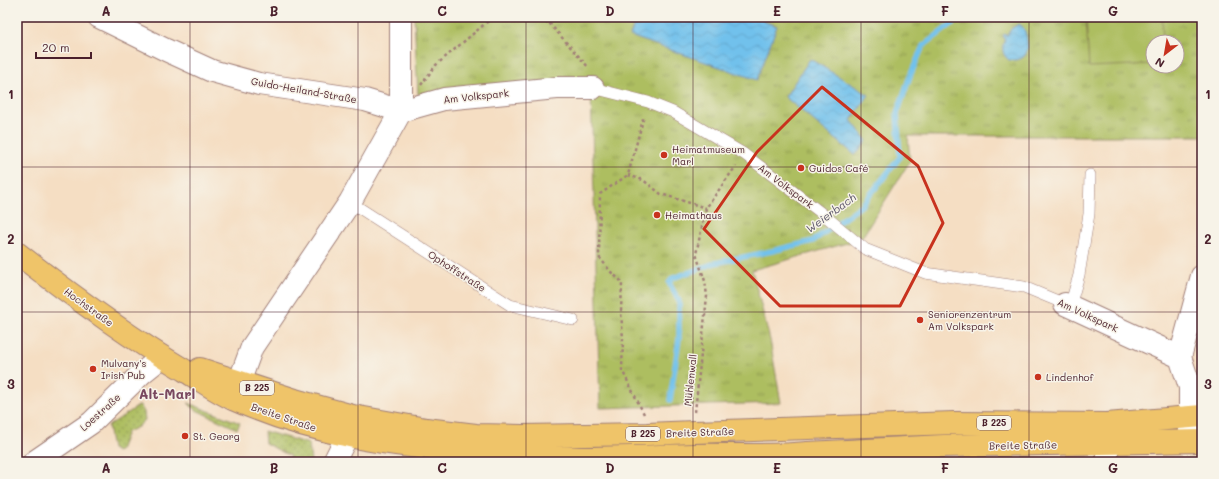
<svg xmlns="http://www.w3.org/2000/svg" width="1219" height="479" font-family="Mali,sans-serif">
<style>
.grass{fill:url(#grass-dots);stroke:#7c6e46}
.park{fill:url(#park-tufts);stroke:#7c6e46;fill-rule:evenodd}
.pitch{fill:#adbe61;stroke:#7c6e46}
.water{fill:url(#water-waves);stroke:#5e708c}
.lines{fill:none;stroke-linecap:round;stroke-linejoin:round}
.stream{stroke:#71c1ec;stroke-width:5.5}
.service-casing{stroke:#a07e77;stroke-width:12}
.minor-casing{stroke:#a07e77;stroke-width:24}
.tertiary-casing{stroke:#a07e77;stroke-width:24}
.primary-casing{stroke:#a07e77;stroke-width:24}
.path{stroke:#a07e77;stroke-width:2.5;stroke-dasharray:3 3;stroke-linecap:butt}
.service{stroke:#fff;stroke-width:11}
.minor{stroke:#fff;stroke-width:22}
.tertiary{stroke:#fff;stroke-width:22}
.primary{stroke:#efc469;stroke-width:22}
.marked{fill:none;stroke:#c8321e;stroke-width:3;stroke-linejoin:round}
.grid{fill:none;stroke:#4a1f2b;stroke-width:1;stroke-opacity:0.55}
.poi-dot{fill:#c8321e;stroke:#f7f3e8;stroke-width:1.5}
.labels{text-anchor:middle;stroke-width:3;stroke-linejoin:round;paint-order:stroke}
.shield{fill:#f7f3e8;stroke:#7e5f64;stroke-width:1}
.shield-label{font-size:9px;font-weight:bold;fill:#4a1f2b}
.street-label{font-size:10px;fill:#4a1f2b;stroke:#f7f3e8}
.poi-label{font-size:10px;fill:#4a1f2b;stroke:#f7f3e8;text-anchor:start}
.water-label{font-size:11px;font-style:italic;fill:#565065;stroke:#f7f3e8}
.district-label{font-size:14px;font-weight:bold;fill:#79485f;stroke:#f7f3e8}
.neatline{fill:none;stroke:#4a1f2b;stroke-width:1.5}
.grid-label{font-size:13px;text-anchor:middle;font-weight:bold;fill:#4a1f2b}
</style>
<defs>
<pattern id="grass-dots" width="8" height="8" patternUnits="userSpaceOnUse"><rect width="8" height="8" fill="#adbe61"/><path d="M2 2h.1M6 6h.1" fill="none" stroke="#8f9a50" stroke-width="1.8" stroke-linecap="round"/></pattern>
<pattern id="park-tufts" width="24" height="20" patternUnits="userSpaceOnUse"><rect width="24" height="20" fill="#adbe61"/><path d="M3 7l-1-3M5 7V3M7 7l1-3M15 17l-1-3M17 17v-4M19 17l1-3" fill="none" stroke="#8f9a50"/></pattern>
<pattern id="water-waves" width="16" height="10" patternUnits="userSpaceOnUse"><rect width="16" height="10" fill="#71c1ec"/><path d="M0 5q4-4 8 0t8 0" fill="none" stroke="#63a5cb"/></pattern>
</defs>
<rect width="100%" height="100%" fill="#f7f3e8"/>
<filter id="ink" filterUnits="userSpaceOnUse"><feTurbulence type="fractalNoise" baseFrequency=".025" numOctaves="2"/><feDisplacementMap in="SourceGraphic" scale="8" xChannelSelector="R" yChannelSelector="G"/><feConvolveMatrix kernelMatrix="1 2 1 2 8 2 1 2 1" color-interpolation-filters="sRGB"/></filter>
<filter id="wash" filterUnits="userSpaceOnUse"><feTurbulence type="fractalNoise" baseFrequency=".012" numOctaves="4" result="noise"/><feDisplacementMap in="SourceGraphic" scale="16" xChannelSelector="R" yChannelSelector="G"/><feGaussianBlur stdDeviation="0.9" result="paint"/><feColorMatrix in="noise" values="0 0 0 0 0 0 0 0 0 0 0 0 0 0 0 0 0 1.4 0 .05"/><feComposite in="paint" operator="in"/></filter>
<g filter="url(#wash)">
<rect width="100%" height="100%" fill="#f5dec3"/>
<path class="grass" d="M188,403L240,423L237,429L194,409Z
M140,405L144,412L145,420L138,427L127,432L120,450L117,452L112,449L108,426Z
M264,431L309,444L311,462H289L290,456L265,443Z"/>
<path class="park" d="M414,17H1202V136H908L910,161L861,239L752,270L770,340L781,403L600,408L591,92L418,94ZM1153,42H1177V66H1153Z"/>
<path class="pitch" d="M1086,17H1162L1163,42H1153V64L1089,67Z"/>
<path class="water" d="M637,17H763V21L777,26L757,80L630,36Z
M1019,24C1025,27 1026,34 1027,41C1029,55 1024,61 1009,60C1002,55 1001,47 1005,39L1002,37L1004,34L1007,35L1012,28Z
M810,59L869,95L851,120L867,141L855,155L785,97Z"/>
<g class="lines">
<path class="stream" d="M670,400L679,339V301L669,283L673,278L715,263L772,251L813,241L862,205L900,157L897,114L910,76L923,46L961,17"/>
</g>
</g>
<g filter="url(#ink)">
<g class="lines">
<defs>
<path id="service" d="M593,88L648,102L673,112L744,154L824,215L865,249L925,273L1024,287L1065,304
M350,202L510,305L573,320
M1070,306L1079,275L1089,214L1090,175"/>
<path id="minor" d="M99,17L166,50L212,71L259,84L365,100L401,111L444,99L557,88H593
M1065,304L1180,357
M233,399L252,347L350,202L401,111V17
M1107,424V462
M1190,441V387L1180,357L1202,276
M34,462L91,423L142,373L162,357"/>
<path id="tertiary" d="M334,462L347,436L352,417"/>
<path id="primary" d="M17,253C71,295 125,335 184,370C200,380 217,392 235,400C311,434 395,447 478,452C511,455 545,457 579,458C617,458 655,456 694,455C731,454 770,457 808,453L944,446L1202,441
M200,369L295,400L353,416L426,429L476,435L522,436L647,434L694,432L954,423L1107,424L1202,416"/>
</defs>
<use href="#service" class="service-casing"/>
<use href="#minor" class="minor-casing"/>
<use href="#tertiary" class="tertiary-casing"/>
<use href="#primary" class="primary-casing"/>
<path class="path" d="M541,17L549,24
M550,17V24L589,68
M421,85L436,65L493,17
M628,175L643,180L661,194L706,208
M695,412L707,296L705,281L696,254L706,208L736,166
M644,414L622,370L623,339L621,312L622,282L611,272L599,257L600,194L628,175L644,116"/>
<use href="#service" class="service"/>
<use href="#minor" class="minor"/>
<use href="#tertiary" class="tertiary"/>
<use href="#primary" class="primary"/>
</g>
</g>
<path class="marked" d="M822,87L918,166L943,223L900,306H780L704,229L757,152Z"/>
<path class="grid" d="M190,17V462M358,17V462M526,17V462M693,17V462M861,17V462M1029,17V462M17,167H1202M17,312H1202"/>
<g class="poi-dot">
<circle cx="664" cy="155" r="4"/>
<circle cx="801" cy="168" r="4"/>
<circle cx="657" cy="215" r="4"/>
<circle cx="920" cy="320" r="4"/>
<circle cx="93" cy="369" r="4"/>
<circle cx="1038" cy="377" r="4"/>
<circle cx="185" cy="436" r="4"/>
</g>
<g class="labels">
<g class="shield">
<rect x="240" y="381" width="34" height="14" rx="3"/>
<rect x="977" y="416" width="34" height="14" rx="3"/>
<rect x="626" y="427" width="34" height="14" rx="3"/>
</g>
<g class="shield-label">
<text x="257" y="391">B 225</text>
<text x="994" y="426">B 225</text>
<text x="643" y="437">B 225</text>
</g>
<g class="street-label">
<text transform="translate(304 90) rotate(10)" y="4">Guido-Heiland-Straße</text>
<text transform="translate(476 96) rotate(-6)" y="4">Am Volkspark</text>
<text transform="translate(786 186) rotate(37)" y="4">Am Volkspark</text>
<text transform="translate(457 271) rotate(33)" y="4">Ophoffstraße</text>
<text transform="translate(89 307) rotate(36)" y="4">Hochstraße</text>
<text transform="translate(1088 315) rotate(25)" y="4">Am Volkspark</text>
<text transform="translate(690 380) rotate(-84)" y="4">Mühlenwall</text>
<text transform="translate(100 412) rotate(-42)" y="4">Loestraße</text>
<text transform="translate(284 417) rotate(19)" y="4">Breite Straße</text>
<text transform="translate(700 432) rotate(-2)" y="4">Breite Straße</text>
<text transform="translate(1023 445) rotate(-1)" y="4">Breite Straße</text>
</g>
<g class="poi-label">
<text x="672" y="153">Heimatmuseum<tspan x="672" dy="12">Marl</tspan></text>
<text x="809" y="172">Guidos Café</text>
<text x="665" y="219">Heimathaus</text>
<text x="928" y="318">Seniorenzentrum<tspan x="928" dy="12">Am Volkspark</tspan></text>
<text x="101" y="367">Mulvany's<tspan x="101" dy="12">Irish Pub</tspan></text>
<text x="1046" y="381">Lindenhof</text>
<text x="193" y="440">St. Georg</text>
</g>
<g class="water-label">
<text transform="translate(831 213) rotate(-36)" y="4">Weierbach</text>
</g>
<g class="district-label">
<text x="167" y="399">Alt-Marl</text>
</g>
</g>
<rect width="1219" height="479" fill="none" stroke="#f7f3e8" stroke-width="44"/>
<g transform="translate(1165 54) rotate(211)"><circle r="19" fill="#f7f3e8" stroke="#b29e9c"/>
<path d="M0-3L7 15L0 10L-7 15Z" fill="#c8321e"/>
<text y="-6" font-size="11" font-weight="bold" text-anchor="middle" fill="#4a1f2b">N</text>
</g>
<path d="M36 52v6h55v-6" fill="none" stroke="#4a1f2b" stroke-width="2"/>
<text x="42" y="52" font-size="12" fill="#4a1f2b" stroke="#f7f3e8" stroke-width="3" paint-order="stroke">20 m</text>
<rect x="22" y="22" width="1175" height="435" class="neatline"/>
<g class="grid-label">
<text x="106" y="16">A</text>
<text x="274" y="16">B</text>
<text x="442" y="16">C</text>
<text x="610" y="16">D</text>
<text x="777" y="16">E</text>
<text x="945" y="16">F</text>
<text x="1113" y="16">G</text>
<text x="11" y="99">1</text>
<text x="1208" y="99">1</text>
<text x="11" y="244">2</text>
<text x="1208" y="244">2</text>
<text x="11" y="389">3</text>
<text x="1208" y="389">3</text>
<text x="106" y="473">A</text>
<text x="274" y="473">B</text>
<text x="442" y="473">C</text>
<text x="610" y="473">D</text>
<text x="777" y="473">E</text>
<text x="945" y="473">F</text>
<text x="1113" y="473">G</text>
</g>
</svg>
